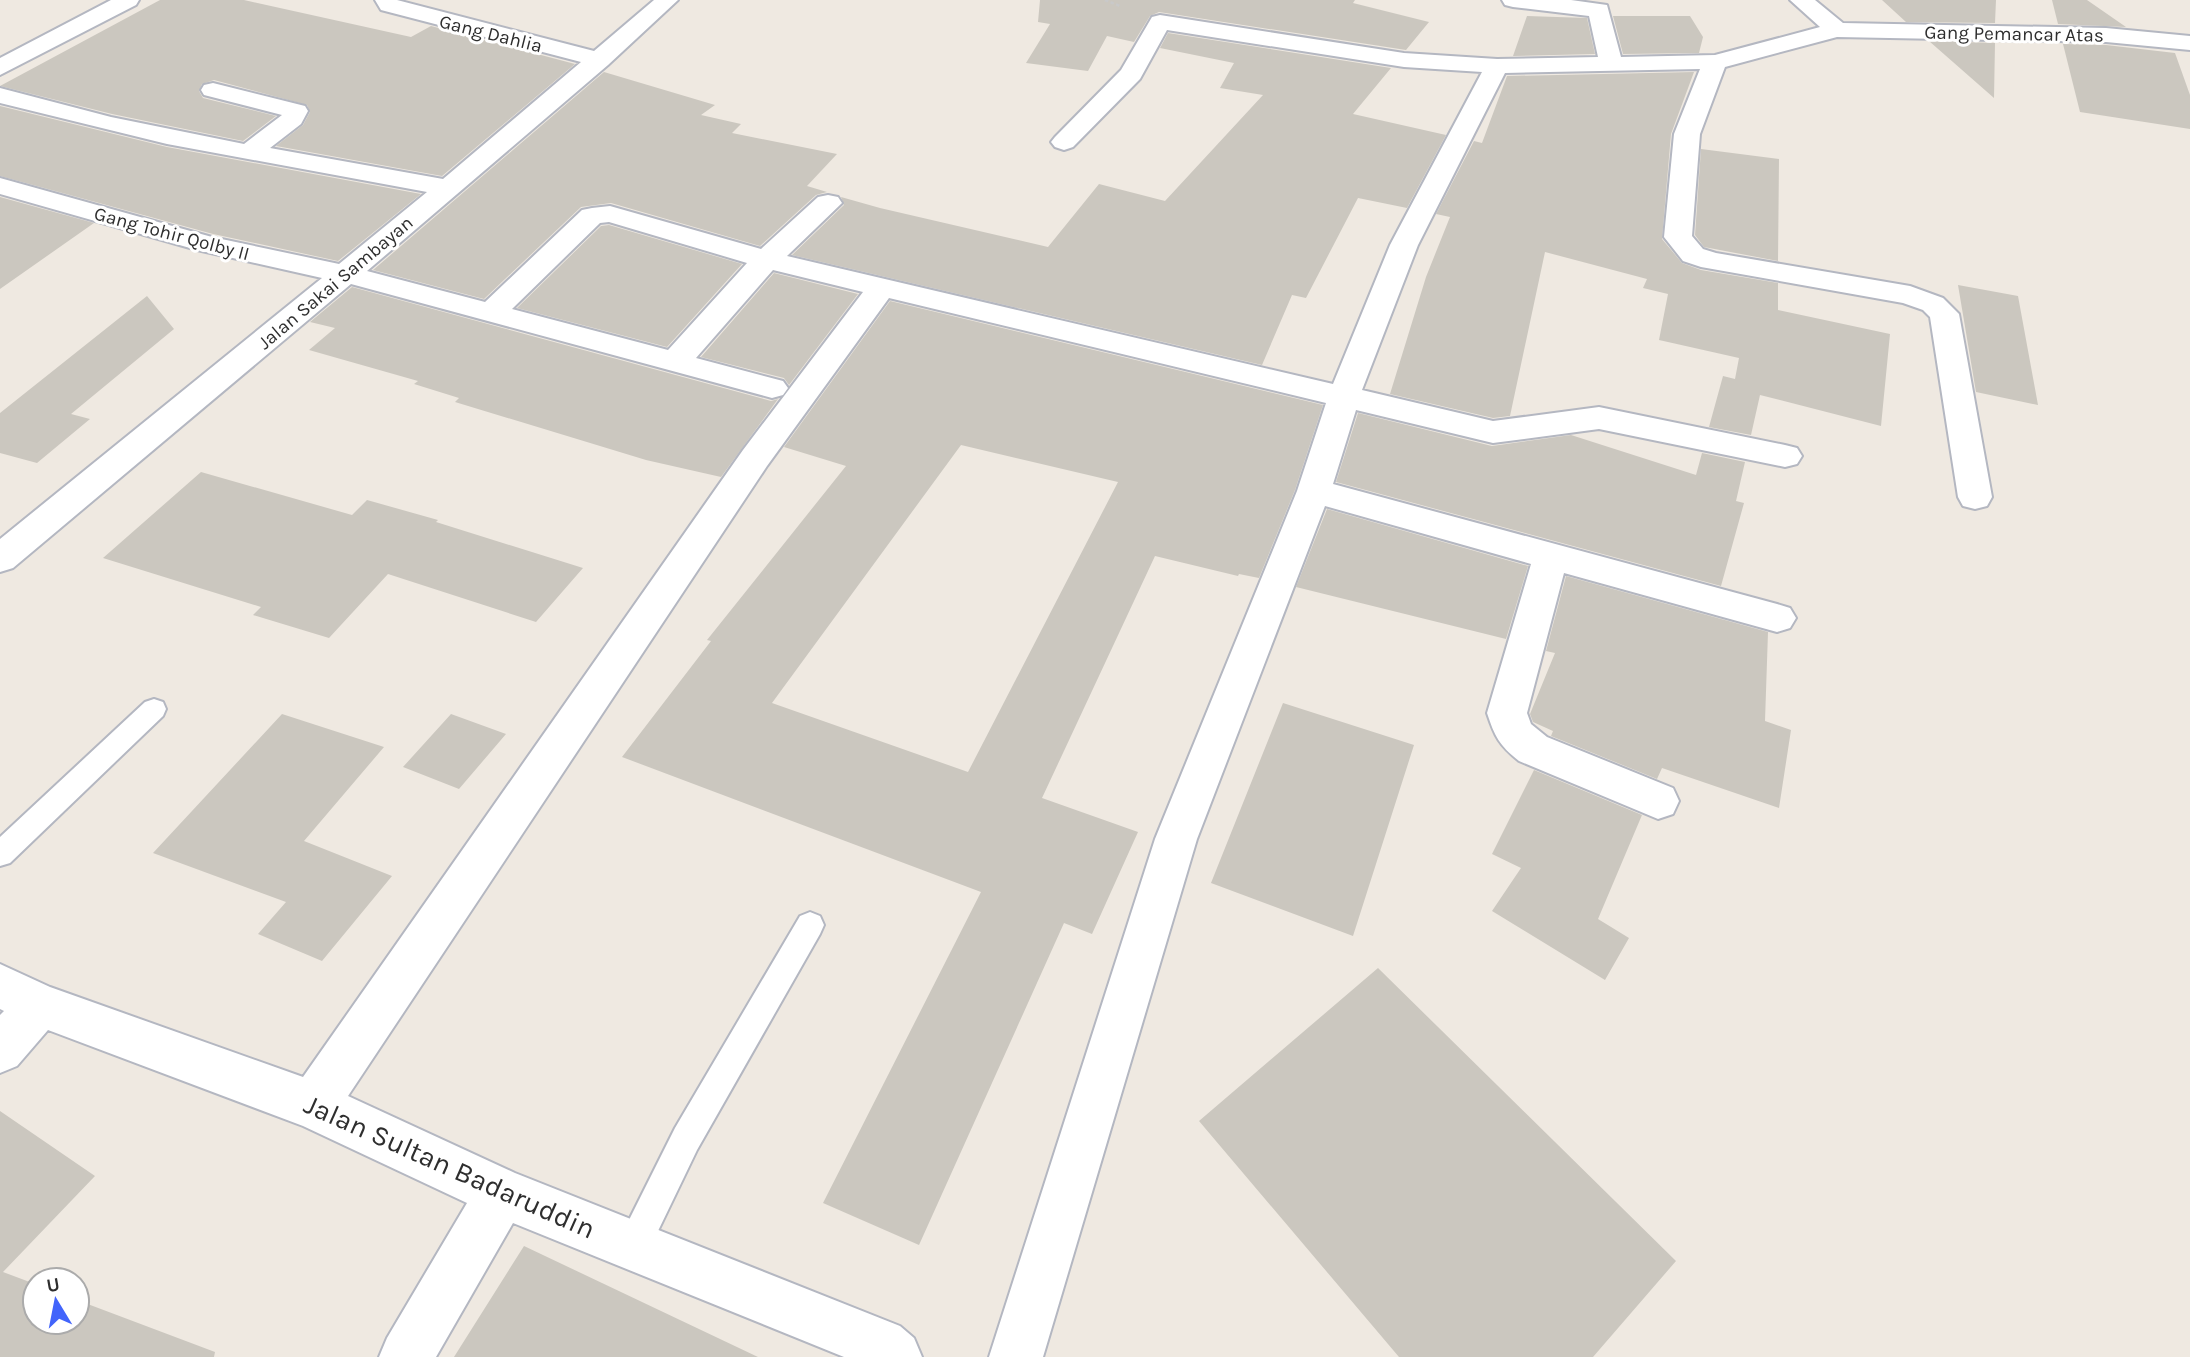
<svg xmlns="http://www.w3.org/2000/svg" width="2190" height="1357" font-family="Karla,sans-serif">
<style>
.building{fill:#cbc7bf;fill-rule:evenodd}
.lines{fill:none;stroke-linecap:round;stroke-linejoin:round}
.service-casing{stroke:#b4b7c1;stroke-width:4}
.minor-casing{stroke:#b4b7c1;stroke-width:4}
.path{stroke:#c9c9c9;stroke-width:2.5;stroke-dasharray:3.5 2.5;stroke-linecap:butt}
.service{fill:#fff;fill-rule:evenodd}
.minor{fill:#fff;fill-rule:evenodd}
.labels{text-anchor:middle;stroke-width:6;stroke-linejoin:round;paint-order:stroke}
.far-street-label{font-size:19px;fill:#2e2e2e;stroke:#fff}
.near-street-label{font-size:28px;fill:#2e2e2e;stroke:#fff}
</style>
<rect width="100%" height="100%" fill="#efe9e1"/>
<path class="building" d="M160,0H244L411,37L431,26L575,64L442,176L276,146L303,125L310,112L307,105L214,80L202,84L199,91L203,98L276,116L243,141L112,114L0,86Z
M1040,0H1355L1353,3L1429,22L1406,50L1159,12L1150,16L1134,42L1107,36L1088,71L1026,63L1050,24L1038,22Z
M1882,0H1996L1995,23L1906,22Z
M2052,0H2087L2126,27L2058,24Z
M1527,16L1587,18L1595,54L1513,56Z
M1613,16H1690L1703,37L1699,53L1623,54Z
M1168,33L1391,68L1353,114L1446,135L1407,208L1358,198L1306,298L1292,295L1262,365L792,255L844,205L841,197L880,208L1048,247L1099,184L1165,201L1263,95L1220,88L1234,63L1160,48Z
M1929,41L1995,43L1994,98Z
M2063,44L2106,45L2175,53L2190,95V129L2080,112Z
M604,72L715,105L701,115L741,124L732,133L837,154L807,186L827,192L816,195L760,246L611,203L581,207L484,299L373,270Z
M1694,72L1671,134L1662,239L1682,263L1701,270L1778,283V310L1890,334L1881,426L1760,395L1751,435L1709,427L1723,376L1735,379L1739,358L1659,340L1668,294L1643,288L1647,279L1545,252L1510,416L1493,418L1390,394L1426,277L1450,217L1436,214L1474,141L1482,143L1507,76Z
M0,106L167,147L421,194L338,261L213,234L0,176Z
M1701,149L1779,159L1778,261L1704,247L1695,235Z
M0,197L94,223L0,289Z
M609,225L742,264L667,347L517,308L601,226Z
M774,273L858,294L789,385L784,378L701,357Z
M1958,285L2018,296L2038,405L1976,392Z
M352,287L771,401L778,399L721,477L646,460L455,402L459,398L414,384L418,381L309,350L335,328L310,322Z
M147,296L174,329L71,414L90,419L37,463L0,453V413Z
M890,301L1323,405L1295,490L1259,578L1239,574L1238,576L1155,556L1042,798L1138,832L1092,934L1064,923L919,1245L823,1203L981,892L622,757L711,641L707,640L846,466L784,447ZM961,445L1118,482L968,772L772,703Z
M1358,413L1492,446L1571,435L1696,475L1702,453L1745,462L1736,501L1744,503L1721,586L1336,482Z
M201,472L352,515L367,500L438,520L436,522L583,568L536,622L388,574L329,638L253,615L261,607L103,558Z
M1327,509L1528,566L1506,639L1296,587Z
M1566,576L1768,632L1765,721L1791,730L1779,808L1662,768L1657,779L1551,736L1553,731L1533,722L1530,714L1555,653L1546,651Z
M1283,703L1414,745L1353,936L1211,883Z
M282,714L384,747L304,841L392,876L322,961L258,934L286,902L153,853Z
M451,714L506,734L459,789L403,767Z
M1534,770L1642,815L1598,919L1629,938L1605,980L1492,911L1521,868L1492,854Z
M1378,968L1676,1261L1593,1357H1399L1199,1121Z
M0,1111L95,1176L3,1272L35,1284V1322H77V1300L215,1352L214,1357H0Z
M524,1246L758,1357H454Z"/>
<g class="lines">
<defs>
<path id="service" d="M154,699L163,702L166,709L163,716L10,863L0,866V837L145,702Z
M810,912L820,916L824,925L820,934L697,1150L645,1258L633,1263L621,1258L616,1246L675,1128L800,916Z"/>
<path id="minor" d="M111,0H139L136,5L0,75V58Z
M375,0H397L594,51L654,0H678L608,65L367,271L485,302L582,210L592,208L610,206L761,249L818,197L828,195L838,197L842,203L787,256L1333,384L1390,245L1482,72L1404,67L1167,30L1140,79L1073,147L1064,150L1055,147L1051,142L1055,137L1121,70L1152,17L1160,15L1404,53L1497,59L1598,57L1589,16L1513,7L1505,5L1502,0H1571L1607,5L1621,57L1715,55L1820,27L1790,0H1815L1843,23L2106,28L2190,36V50L2106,42L1837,37L1725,67L1700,134L1692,236L1703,249L1716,253L1910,286L1943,298L1959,314L1992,497L1987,506L1975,509L1963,506L1958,497L1930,317L1923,310L1903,303L1701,267L1683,261L1664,237L1674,134L1700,69L1505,73L1418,245L1362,390L1493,421L1599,407L1785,445L1797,448L1802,456L1797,464L1785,467L1599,429L1493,443L1356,410L1333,484L1777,604L1790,608L1796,618L1790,628L1777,632L1564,573L1527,713L1531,724L1547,737L1673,788L1679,801L1673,814L1658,819L1519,761C1499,745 1495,737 1487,713L1531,564L1325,506L1197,839L1043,1357H989L1155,839L1297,491L1326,403L889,298L767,466L348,1096L515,1173L900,1326L914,1338L922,1357H844L513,1223L436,1357H379L387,1338L467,1203L303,1126L48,1030L17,1066L0,1073V1015L4,1011L0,1009V964L50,987L303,1077L743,450L863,292L773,270L696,358L783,381L788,388L783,395L772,398L351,284L13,568L0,572V539L322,278L197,250L0,194V178L212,237L339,264L427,192L167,144L0,103V88L111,117L244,144L282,115L204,95L201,90L204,85L213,83L305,106L308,111L301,124L270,148L443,179L581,62L381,10ZM609,222L747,263L668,350L512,309L600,223Z"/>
</defs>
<use href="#service" class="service-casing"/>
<use href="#minor" class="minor-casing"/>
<path class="path" d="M1105,0L1120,6"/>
<use href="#service" class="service"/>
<use href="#minor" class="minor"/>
</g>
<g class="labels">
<g class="far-street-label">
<text transform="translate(491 33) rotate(14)" y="7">Gang Dahlia</text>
<text transform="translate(2014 33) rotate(1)" y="7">Gang Pemancar Atas</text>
<text transform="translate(172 233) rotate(15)" y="7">Gang Tohir Qolby II</text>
<text transform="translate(335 282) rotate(-40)" y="7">Jalan Sakai Sambayan</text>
</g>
<g class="near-street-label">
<text transform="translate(450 1166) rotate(24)" y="10">Jalan Sultan Badaruddin</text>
</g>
</g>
<g transform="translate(56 1301) rotate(350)"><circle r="33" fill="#ffffff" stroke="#ababab" stroke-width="2"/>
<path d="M0-5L12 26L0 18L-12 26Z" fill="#4264fb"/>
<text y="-10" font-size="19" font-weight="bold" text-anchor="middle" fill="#2e2e2e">U</text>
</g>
</svg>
